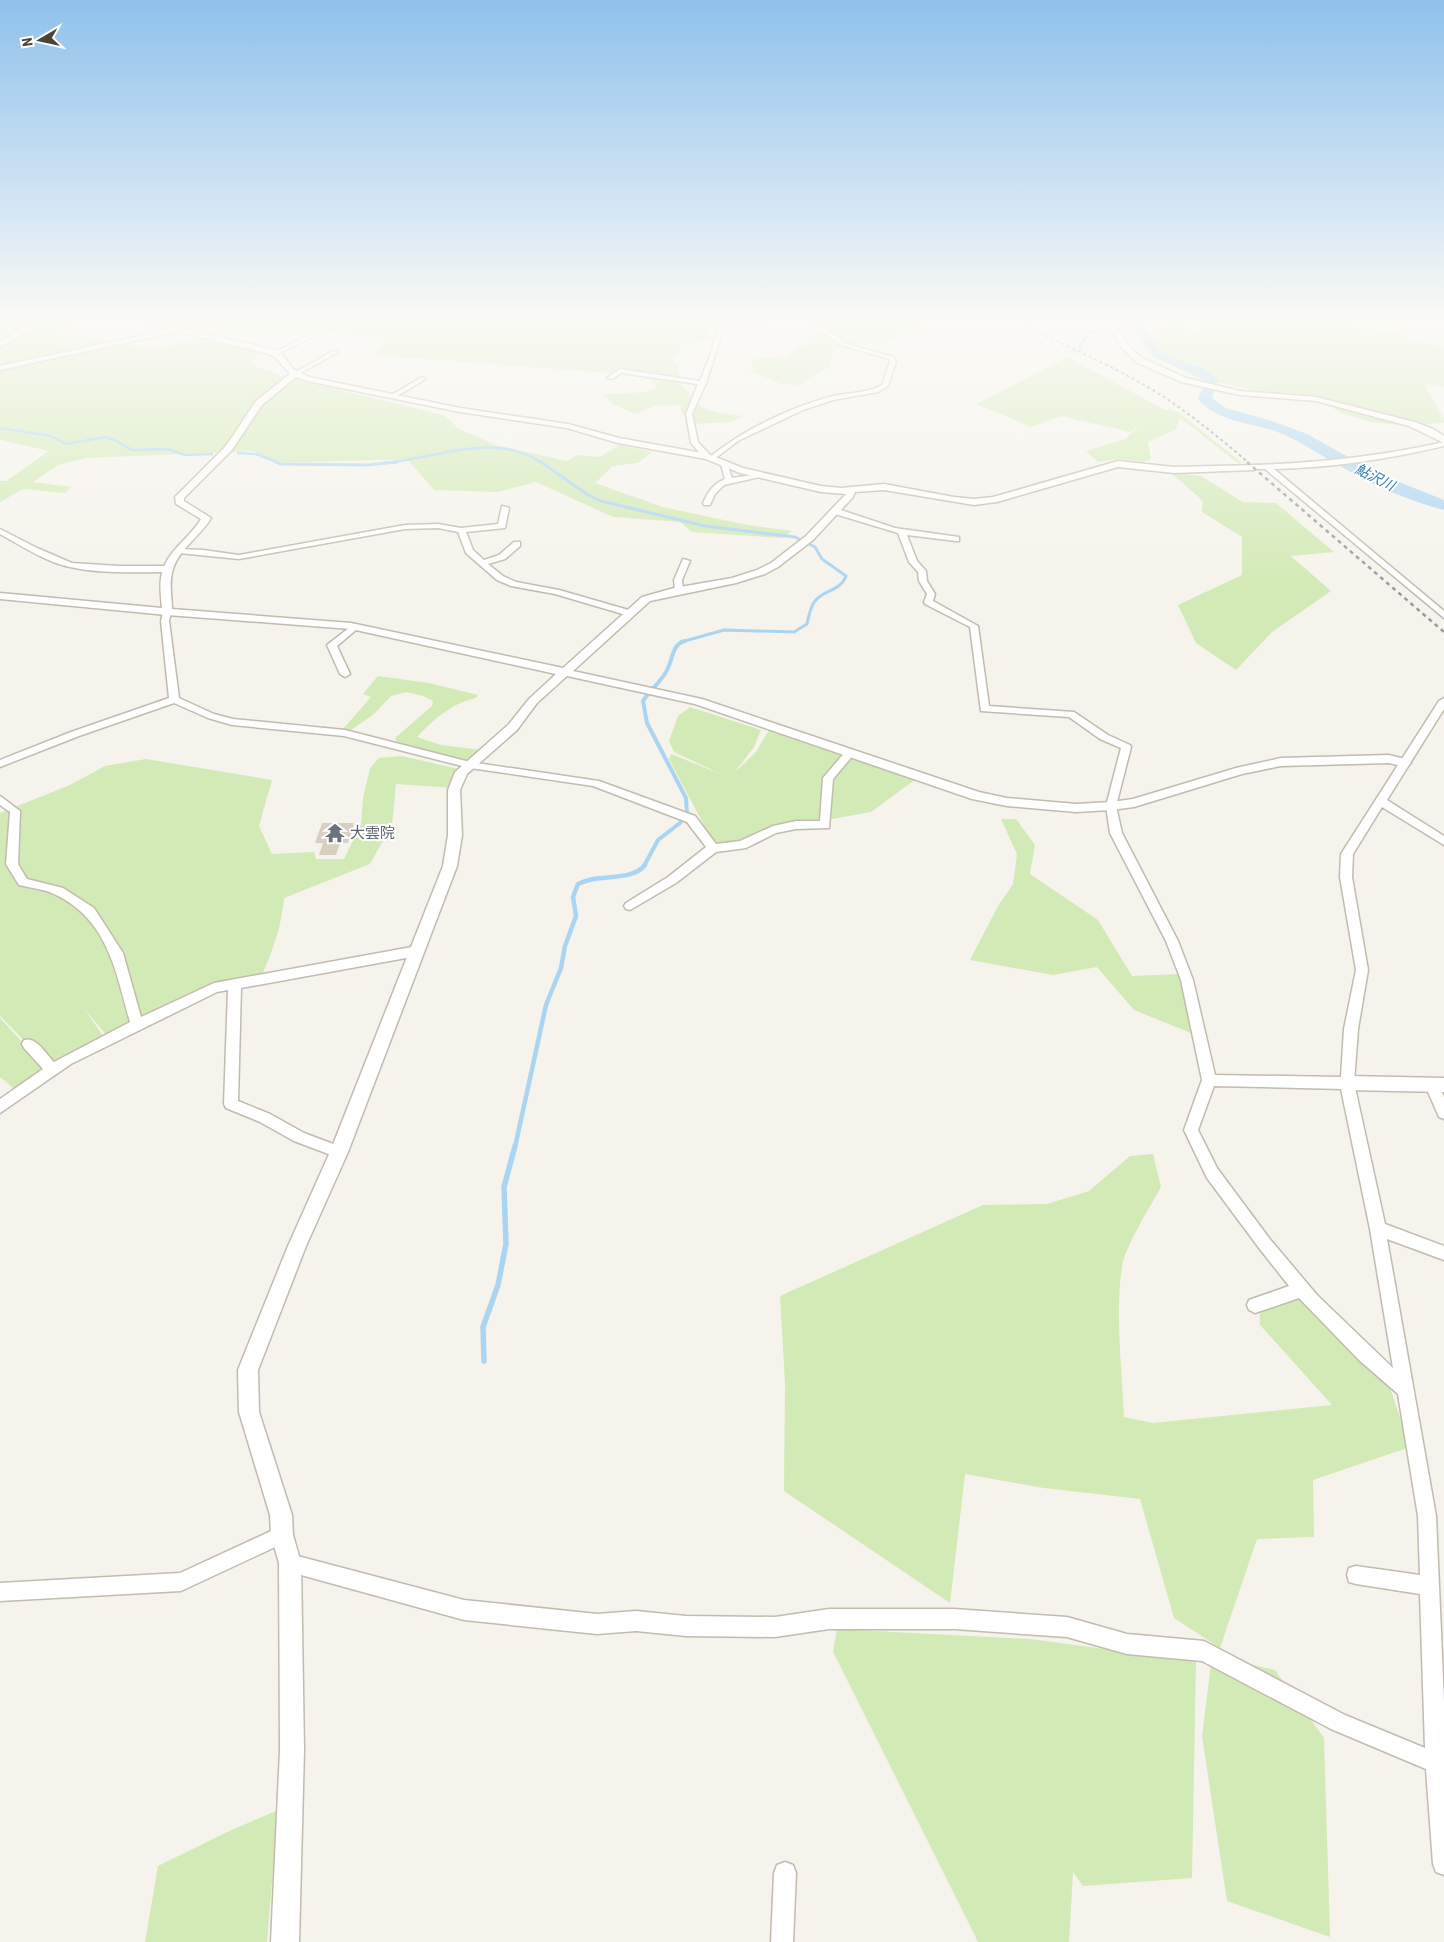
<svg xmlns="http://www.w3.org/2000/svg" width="1444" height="1942" font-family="'Roboto Condensed','Noto Sans JP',sans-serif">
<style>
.green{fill:#d2eab5}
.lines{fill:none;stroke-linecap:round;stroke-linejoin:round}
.stream-far4{stroke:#a9d4f2;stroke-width:2.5}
.stream-far3{stroke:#a9d4f2;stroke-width:3}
.stream-far2{stroke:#a9d4f2;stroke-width:4}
.stream-far1{stroke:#a9d4f2;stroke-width:4.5}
.stream{stroke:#a9d4f2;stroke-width:5.5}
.river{fill:#a9d4f2;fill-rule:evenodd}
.building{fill:#d8cfc1}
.minor-casing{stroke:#c2bbae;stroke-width:3}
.tertiary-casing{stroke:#c2bbae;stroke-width:3}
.minor{fill:#fff;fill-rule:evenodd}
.tertiary{fill:#fff;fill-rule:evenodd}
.rail-far1{stroke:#9a9a9a;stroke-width:2;stroke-dasharray:3 3;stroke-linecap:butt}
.rail{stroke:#9a9a9a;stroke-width:2.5;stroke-dasharray:4 4;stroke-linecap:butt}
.labels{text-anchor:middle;stroke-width:4;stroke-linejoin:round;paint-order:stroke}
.far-water-label{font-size:14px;font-style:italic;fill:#2e7ab2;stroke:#fff}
.worship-label{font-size:15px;fill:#5b616d;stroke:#fff;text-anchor:start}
</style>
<rect width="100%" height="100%" fill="#f6f3ec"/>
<path class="green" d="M0,320H74L75,325L57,331L59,333L160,349L203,335L258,353L251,364L285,377L444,415L459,429L496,445L566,461L578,455L600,457L619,445L652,452L638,463L613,466L595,483L663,507L747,525L792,531L782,538L692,532L680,522L613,517L536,482L497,492L434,490L407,459L279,463L253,451L86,458L58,465L33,482L71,487L65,493L23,489L0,502V481H6L49,451L0,440Z
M150,320H724L707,329L712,339L684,344L672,359L678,365L679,384C687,388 687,392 692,398C703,413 725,413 743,416L732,422L691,424L682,413L680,405L655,406L635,414L613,404L603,394L646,392L656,387L649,376L375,355L383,339L311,330L232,331Z
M834,320H933L901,332L896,338L880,345L864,342L834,349L830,367L805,380L800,385L782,384L750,371L754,359L786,357Z
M1206,320H1334L1353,328L1395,331L1413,342L1437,344L1444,348V387L1424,384L1444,419V423L1400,425L1370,422L1341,413L1320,400L1269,393L1197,378L1151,355L1156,337L1161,329L1176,326L1199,331Z
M1068,357L1165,410L1171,409L1182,415L1242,463H1238L1180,418L1175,430L1148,442L1151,459L1143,462L1119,459L1098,462L1086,451L1125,439L1141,424L1130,432L1061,416L1031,427L976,404Z
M1171,473L1201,476L1243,502L1276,503L1334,552L1291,556L1331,591L1272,632L1236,670L1196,643L1178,605L1242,575V537L1202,512L1203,501Z
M378,676L429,683L478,695L476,698C452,703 433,720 417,737L441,745L481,750L464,763L398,745L395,738L432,706L433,701L423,696L406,692L391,696L374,714L351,730L343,729L371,697L363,694Z
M690,707L761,730L754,747L734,773L756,752L770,728L916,779L871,812L777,829L749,841L716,848L669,759L671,754L721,774L674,752L669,741L678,716Z
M402,756L463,770L454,788L396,784L392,825L370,864L284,898C282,925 272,953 261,977L207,990L107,1036L84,1008L105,1039L53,1070L0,1016V813L70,785L105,766L146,759L272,780L259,826L272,854L314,852L316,859H344L361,824L363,798L370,768L379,758Z
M1001,819H1016L1035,845L1030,874L1098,920L1132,976L1181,974L1191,1033L1134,1010L1097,967L1053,975L970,960L998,906L1013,884L1017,854Z
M0,1018L49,1071L18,1092L0,1077Z
M1153,1154L1161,1187C1150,1207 1125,1246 1122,1267C1115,1312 1122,1371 1124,1417L1153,1423L1332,1405L1260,1325L1259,1300L1292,1290L1390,1388L1410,1447L1313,1480L1314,1537L1257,1539L1220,1648L1174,1618L1140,1499L1044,1488L965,1474L950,1603L784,1491L785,1383L780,1296L983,1205L1047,1204L1089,1191L1130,1156Z
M837,1629L1030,1639L1196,1661L1192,1878L1083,1886L1073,1872L1069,1942H978L833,1652Z
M1212,1656L1275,1670L1324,1738L1330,1937L1227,1901L1202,1736Z
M278,1810L267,1942H145L158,1866L225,1833Z"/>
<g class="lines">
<path class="stream-far4" d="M1124,328L1136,326
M1070,352L1081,350L1080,345L1090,332L1109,329
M0,428L51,436L66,444L105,437L115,440L132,450L167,449L185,455L212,454
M238,453L256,454L279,463
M384,463C436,459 494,430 542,463"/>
<path class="stream-far3" d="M276,462L280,464L367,465L397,462
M541,462L588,495L601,501L705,526L795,537L815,547L822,559L846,576C840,592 824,589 815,601C810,607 809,616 807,624L794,632L724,630L681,642"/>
<path class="stream-far2" d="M644,866L658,840L680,823L687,813L686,798L647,723L643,701C650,690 662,681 667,670C673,659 672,644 685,641"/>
<path class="stream-far1" d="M515,1147L546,1005L561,968L565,946L576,916L573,897L578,884C583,882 588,880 593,879C609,876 634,879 645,865"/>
<path class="stream" d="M484,1361L483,1327L498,1285L506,1244L504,1187L515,1146"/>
<path class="river" d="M1123,320C1155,320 1144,340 1163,352C1180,363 1205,364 1218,381L1212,398L1226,408L1272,421L1307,434L1377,473L1444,500V510C1409,501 1373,485 1342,467C1319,455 1300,440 1275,431C1251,423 1215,421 1198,399L1205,382L1198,376L1153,357L1135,330Z"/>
</g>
<path class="building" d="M322,823H354L348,843H340L336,855H319L323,843H315Z"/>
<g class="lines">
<defs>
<path id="minor" d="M763,320H781L726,329L722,333L706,383L692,414L698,442L711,456C745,429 788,409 829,397C847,392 866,394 882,385L890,362L889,359L841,345L805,320H812L845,343L893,357L896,362L888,386L878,392L833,400L803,410L738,441L713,460L705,459L691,443L686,414L698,384L621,373L612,379L607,378L620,369L700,381L711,353L717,331L724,326Z
M173,329L175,332L0,370V366Z
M318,331L323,332L277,354L272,353Z
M333,351L338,352L297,375L292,374Z
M422,377L425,379L424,380L395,397L390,396Z
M1444,442V446C1389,459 1330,468 1274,469L1444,611V618L1265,469H1254L1250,467L1254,465C1318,463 1382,456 1444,442Z
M720,461L727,463L732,478L760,474L764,476L724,485L715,494L710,505H704L703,503C708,492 713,484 725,479Z
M502,506L509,508L505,528L466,532L473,550L484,560L499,555L514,542H520V546L505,559L488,564L503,576L516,582L559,590L632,611V615H626L555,594L511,586L497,580L466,553L458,532L438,528L405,529L239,559L179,553L175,551L179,549L203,550L239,555L405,525L438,524L461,528L498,524Z
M832,509H838L895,528L959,537V541H956L907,535L917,561L926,571L927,581L935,594L933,601L978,626L989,706L1074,712L1108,735L1130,745L1131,747L1116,806L1122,833L1178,941L1193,980L1215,1075L1341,1077L1344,1029L1356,970L1340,877L1341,854L1439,701L1444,698V709L1387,800L1444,836V845L1382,807L1353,854L1352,877L1368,970L1358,1029L1354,1083L1385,1224L1444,1246V1260L1387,1239L1436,1516L1444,1702V1875L1436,1872L1433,1864L1426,1769L1331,1729L1202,1661L1127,1654L1067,1637L954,1629H829L775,1637L686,1636L636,1631L597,1634L464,1620L283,1570L281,1563L283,1556L290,1554L464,1600L597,1614L636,1611L686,1616L775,1617L829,1609H954L1067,1617L1127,1634L1204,1641L1345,1715L1425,1748L1420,1594L1356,1584L1349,1582L1347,1575L1349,1568L1356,1566L1420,1575L1418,1516L1398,1394L1359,1360L1299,1298L1255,1313L1249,1310L1247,1305L1249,1300L1289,1286L1259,1248L1207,1178L1184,1130L1202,1080L1181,980L1166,941L1110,833L1106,806L1121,748L1100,739L1069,717L981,711L970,627L925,604L924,602L927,594L919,581L918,572L909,562L898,533L832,513ZM1214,1086L1341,1089L1370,1229L1393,1368L1317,1295L1269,1238L1217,1168L1198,1130Z
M0,529L37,548L72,563L119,566H167L171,569L167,572C136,572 101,574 70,567C46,562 22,546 0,534Z
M683,559L690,561L682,580L683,590L679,593L675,590L674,580Z
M167,609L171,612L169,621L179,698L214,714L233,719L345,730L470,762L599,781L695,816L716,844L740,841L773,826L796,821H820L823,778L846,751H854L855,753L833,779L829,828L796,829L776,833L746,848L716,852L676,883L630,910L626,909L624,906L626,903L668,877L706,847L687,822L593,786L470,768L344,736L232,725L208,718L174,703L79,736L0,767V760L71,732L169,698L161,621L163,612Z
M354,624L357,625V629L337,646L350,674L345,677L340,674L327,645Z
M0,796L20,811L18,864L27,879L63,888L94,908L123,953L141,1017L214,983L417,946L421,948L423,951L421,954L417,956L241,988L238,1101L270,1114L304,1133L344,1148L346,1152L344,1156L339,1158L294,1141L260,1122L226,1108L224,1104L228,990L217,992L71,1064L0,1113V1099L43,1069L24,1048L22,1044L24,1040C36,1036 46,1054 54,1062L130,1022C116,972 108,920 56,895C45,889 31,888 19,885L6,864L10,812L0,805Z
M1432,1079L1437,1081L1444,1097V1119L1439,1117L1425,1085L1427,1081Z
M282,1526L288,1529L291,1535L288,1541L181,1591L0,1601V1583L180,1573Z
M785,1862L793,1865L796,1873L793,1942H771L774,1873L777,1865Z"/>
<path id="tertiary" d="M36,320H45L0,347V342Z
M132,320H146L275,350L282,354L293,369L309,377L460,408L568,424L619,438L708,454L743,468L821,486L841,488L884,484L954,497L974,499L993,497L1118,461L1174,467L1257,465L1258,467L1254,470L1174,473L1118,467L997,502L974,505L884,490L855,492L853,497L813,540L778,567L765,574L736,583L650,601L573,671L702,699L979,792L1007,798L1076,804L1111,802L1133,799L1236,768L1281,758L1389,755L1409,760L1411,763L1405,767L1389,763L1281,766L1242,774L1134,807L1111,810L1076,812L1007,806L972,799L695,704L567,676L537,703L517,730L467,774L460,790L462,835L457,866L348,1152L306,1246L258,1370L259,1412L292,1515L293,1535L301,1563L304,1750L299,1942H271L280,1750L279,1563L271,1535L270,1515L239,1412L238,1370L288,1246L330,1152L443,866L448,835V790L455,772L509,724L529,699L556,674L351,629L167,615L0,599V593L162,608C161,597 159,584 162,573C167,551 190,538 201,519L176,504L175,497L226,446L256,401L290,374L276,358L269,354ZM296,377L307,381L460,412L567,428L618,443L706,459L740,473L821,492L846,494L806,536L771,563L757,570L732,578L674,588L642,597L563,668L351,623L172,609C172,598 169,585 172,573C176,551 200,537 211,518L184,501V498L232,450L262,405Z
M1106,320H1113L1129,346L1142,358L1186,378L1240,391L1316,397L1415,422L1433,429L1444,436V443L1409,426L1316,401L1240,395L1181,382L1136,362L1123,349Z
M1347,1076L1444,1078V1092L1347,1090L1341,1088L1339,1083L1341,1078Z"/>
</defs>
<use href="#minor" class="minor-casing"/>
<use href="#tertiary" class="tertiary-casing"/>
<use href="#minor" class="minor"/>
<use href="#tertiary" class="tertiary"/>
<path class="rail-far1" d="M1013,320C1063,345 1117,367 1164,397C1194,417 1222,440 1249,463"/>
<path class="rail" d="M1247,462L1444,632"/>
</g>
<linearGradient id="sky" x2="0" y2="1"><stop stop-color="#8fc1ec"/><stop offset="0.54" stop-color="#fbfaf6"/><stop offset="1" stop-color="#fbfaf6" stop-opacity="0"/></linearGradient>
<rect width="1444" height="592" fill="url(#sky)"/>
<defs>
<symbol id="temple-bare" viewBox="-9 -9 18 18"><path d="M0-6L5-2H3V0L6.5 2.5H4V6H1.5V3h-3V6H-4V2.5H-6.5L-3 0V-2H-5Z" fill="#6b7280" stroke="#fff" stroke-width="2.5" paint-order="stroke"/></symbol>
</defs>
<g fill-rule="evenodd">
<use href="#temple-bare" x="321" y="819" width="28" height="28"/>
</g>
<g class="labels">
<g class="far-water-label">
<text transform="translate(1375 477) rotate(27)" y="5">鮎沢川</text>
</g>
<g class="worship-label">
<text x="350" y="838">大雲院</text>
</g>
</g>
<g transform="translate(40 40) rotate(261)" stroke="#ffffff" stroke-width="4" paint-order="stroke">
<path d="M0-4L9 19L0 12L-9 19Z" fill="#4b4439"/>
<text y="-8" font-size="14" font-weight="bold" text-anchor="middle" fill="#4b4439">N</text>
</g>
</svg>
